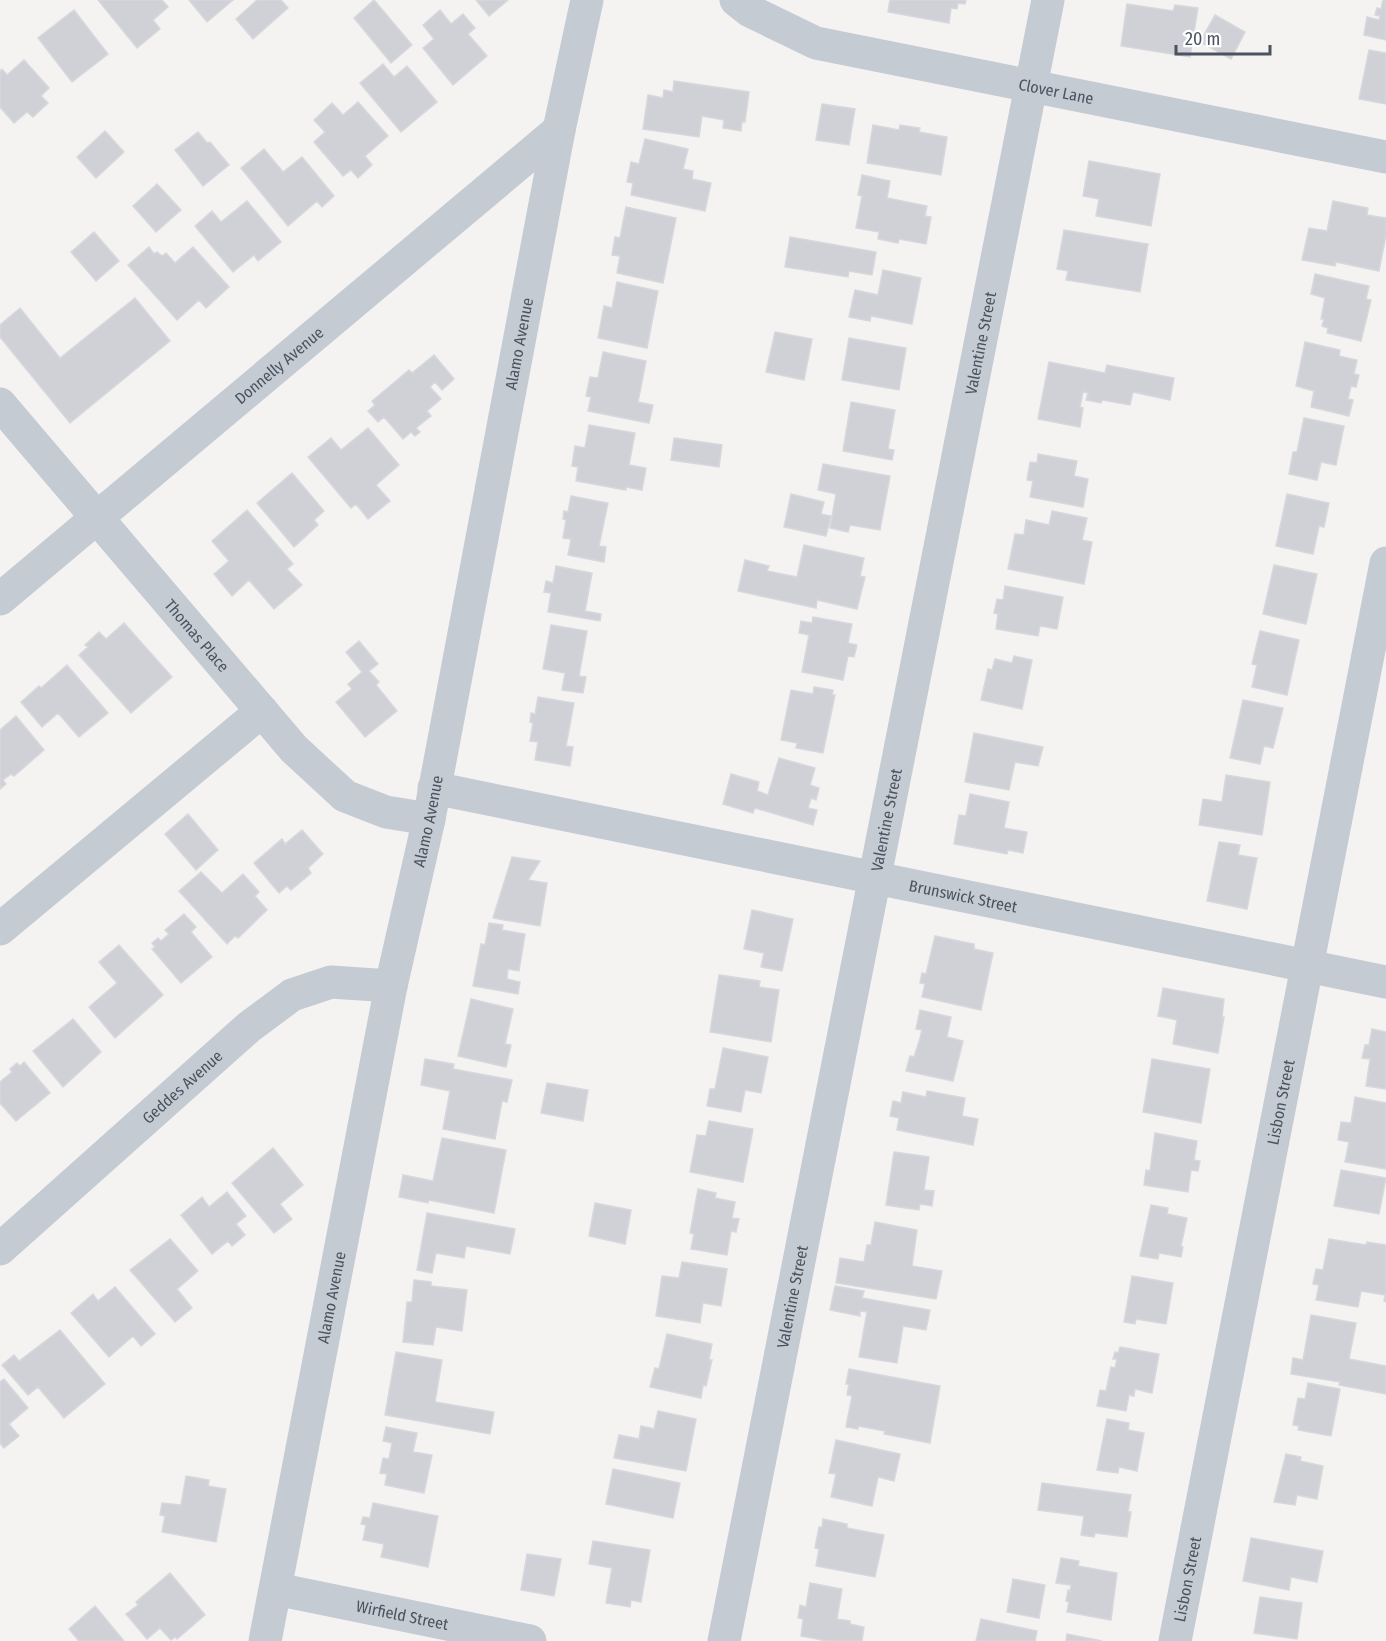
<svg xmlns="http://www.w3.org/2000/svg" width="1386" height="1641" font-family="'Fira Sans Condensed',sans-serif">
<style>
.building{fill:#cfd1d6;stroke:#d7d8dd;stroke-width:1.5}
.lines{fill:none;stroke-linecap:round;stroke-linejoin:round}
.minor{stroke:#c4cbd3;stroke-width:33}
.labels{text-anchor:middle;stroke-width:4.5;stroke-linejoin:round;paint-order:stroke}
.street-label{font-size:16px;fill:#4a535f;stroke:#fff}
</style>
<rect width="100%" height="100%" fill="#f4f3f2"/>
<path class="building" d="M98,0H162L168,7L153,20L160,29L137,48Z
M189,0H233L207,22Z
M257,0H281L288,8L253,39L236,19Z
M374,0L412,45L391,63L354,18Z
M476,0H508L489,16Z
M890,0H966L965,4L958,3L957,9L951,8L949,23L888,12Z
M1383,0H1386V40L1364,35L1367,17L1379,20L1380,16L1375,15L1377,8L1381,9Z
M1127,4L1173,11L1175,5L1198,8L1190,57L1121,46Z
M74,10L108,54L72,82L38,38Z
M440,10L451,24L463,14L475,28L468,34L487,56L453,85L423,48L434,39L423,25Z
M1215,15L1245,32L1231,59L1200,42Z
M1369,50L1386,53V104L1359,99Z
M24,60L49,88L41,96L48,103L33,117L27,112L14,123L0,107V71L2,69L7,75Z
M383,64L394,77L407,66L437,102L401,132L360,83Z
M674,81L749,92L745,122H742L741,131L723,128L724,120L702,116L699,137L643,129L648,95L663,98L664,90L673,92Z
M358,102L388,136L365,156L372,165L358,178L351,170L343,176L314,142L325,132L314,120L332,103L343,115Z
M822,104L855,109L849,145L816,140Z
M873,125L899,130L900,125L920,128L919,132L947,137L941,175L867,163Z
M105,131L124,152L96,178L77,157Z
M198,132L207,143L210,142L229,165L203,186L175,150Z
M645,139L688,149L683,169L693,171L692,179L711,183L705,211L631,195L633,183L627,182L631,162L639,164Z
M264,149L283,172L302,157L334,196L322,207L317,201L288,226L241,168Z
M1089,161L1160,174L1151,226L1096,216L1099,199L1083,196Z
M862,175L890,181L887,198L927,206L925,216L931,217L926,244L899,239L898,243L878,239L879,232L856,228L862,196L858,195Z
M157,184L181,210L156,232L133,206Z
M247,201L281,242L258,261L254,255L233,272L195,226L212,211L221,222Z
M1333,201L1368,208L1367,215L1386,218V235L1379,271L1336,262L1335,266L1302,260L1309,228L1327,231Z
M626,207L676,218L663,283L617,273L620,256L612,255L615,237L620,238Z
M1064,230L1148,244L1140,292L1066,280L1068,271L1057,269Z
M94,232L119,261L96,281L71,252Z
M790,237L876,252L872,275L849,271L848,277L785,267Z
M149,247L154,254L157,252L162,256L166,253L175,263L193,247L229,287L206,308L199,300L177,320L128,265Z
M883,270L921,278L912,324L871,316L870,321L849,317L855,290L878,295Z
M1315,274L1369,286L1366,299L1371,300L1361,341L1327,333L1328,328L1322,326L1324,319H1321L1325,298L1311,294Z
M617,282L658,291L647,348L598,338L604,306L612,308Z
M135,298L170,341L70,423L0,337V325L20,308L60,358Z
M775,332L812,339L804,380L766,372Z
M849,338L906,348L899,390L842,380Z
M1305,342L1340,350L1339,356L1357,360L1354,374L1359,375L1356,387L1351,386L1348,399L1353,400L1349,416L1311,407L1314,391L1296,386Z
M603,352L646,361L638,402L653,405L649,423L588,411L591,397L586,396L590,377L598,378Z
M434,355L454,379L442,390L435,382L430,387L441,399L427,411L431,416L416,428L420,432L415,436L411,432L403,439L384,417L378,422L368,411L375,405L372,401L409,370L412,373Z
M1049,362L1105,373L1107,365L1174,378L1170,400L1133,392L1130,405L1102,400L1101,403L1086,400L1088,393L1083,392L1080,407L1083,408L1080,427L1038,419Z
M851,402L895,410L888,449L894,450L892,460L843,451Z
M1304,418L1344,426L1336,465L1321,462L1317,480L1289,474L1293,452H1297Z
M589,425L635,433L629,465L646,468L642,490L626,487V490L576,481L578,467L572,466L575,446L585,448Z
M368,428L399,465L376,485L390,501L368,519L356,504L351,508L308,457L331,438L341,450Z
M674,438L722,445L719,467L671,460Z
M1038,454L1077,461L1074,476L1088,479L1083,507L1030,497L1033,481L1027,480L1030,462L1037,463Z
M823,464L890,476L880,530L850,525L848,532L830,528L836,494L818,490Z
M292,473L324,511L314,520L318,525L294,547L257,503Z
M791,494L824,502L821,514L831,516L826,536L784,527Z
M1287,494L1329,503L1324,527L1319,526L1313,554L1276,546Z
M571,496L608,503L599,546L606,547L604,562L568,555L571,539L563,538L566,520L563,519L564,511L568,512Z
M247,510L293,564L287,569L302,585L274,609L249,580L232,596L214,574L229,561L212,541Z
M1052,511L1087,518L1082,540L1092,542L1084,584L1008,569L1015,534L1024,535L1026,520L1049,525Z
M804,545L864,558L860,576L865,577L857,609L817,600L816,608L738,591L745,560L769,566L767,571L797,577Z
M1274,565L1317,574L1306,624L1263,614Z
M556,566L592,573L585,611L601,614L600,621L548,612L551,593L544,592L546,581L553,583Z
M1005,586L1063,597L1057,629L1040,626L1038,636L996,629L998,614L994,613L997,599L1003,600Z
M813,617L852,624L848,643L857,645L854,657L848,656L843,680L802,672L809,635L799,633L801,621L812,623Z
M124,623L172,677L131,713L79,655L88,647L85,645L99,632L106,639Z
M551,625L587,631L579,676L586,677L583,693L562,690L565,673L543,669Z
M1260,631L1299,640L1287,695L1252,687L1257,665L1252,664Z
M359,641L378,664L369,671L379,682L376,685L397,711L365,737L336,702L352,689L348,684L362,672L346,652Z
M1014,656L1032,660L1022,709L981,700L988,669L992,670L995,659L1012,663Z
M67,665L108,713L79,737L58,713L42,727L21,702L39,686L41,688Z
M814,687L833,690L832,695H835L823,753L796,748L797,743L781,740L791,690L813,694Z
M538,697L574,703L566,746L573,747L570,766L535,760L538,742L530,741L533,723L530,722L531,713L535,714Z
M1243,700L1283,708L1273,748L1264,746L1260,764L1230,758Z
M16,716L44,750L14,776L11,774L3,780L6,784L0,789V730Z
M974,733L1043,747L1038,766L1015,762L1009,790L965,782Z
M779,758L815,768L810,785L819,788L816,800L811,798L808,808L817,810L813,825L755,808L753,813L723,804L731,774L759,782L757,791L768,795Z
M1226,775L1270,782L1262,835L1199,825L1203,799L1222,802Z
M970,794L1009,802L1004,828L1027,832L1023,853L1008,850L1007,854L954,844L959,815L966,816Z
M188,814L218,850L196,870L165,834Z
M302,830L323,854L308,868L311,873L291,890L287,886L279,893L254,863L282,839L285,844Z
M1219,842L1240,845L1238,855L1257,858L1247,909L1207,901Z
M512,857L540,861L528,880L547,883L540,926L493,918Z
M201,872L222,893L243,874L259,892L255,896L267,910L238,938L235,936L227,944L179,891Z
M752,910L793,919L782,971L761,967L764,953L744,949Z
M184,914L196,927L191,932L212,957L181,983L152,949L155,947L152,943L158,938L161,941L169,934L165,930Z
M489,923L503,925L502,930L525,934L519,971L508,969L507,979L520,982L518,994L473,986L481,944L485,945Z
M935,936L974,944V949L993,953L981,1010L922,997L925,984L920,983L922,973L926,974Z
M119,945L163,995L115,1038L89,1007L117,983L99,962Z
M719,975L760,981L759,987L779,990L771,1042L710,1032Z
M1163,988L1224,999L1222,1017H1224L1218,1053L1173,1044L1177,1020L1158,1016Z
M471,999L513,1009L505,1044L511,1045L506,1067L458,1056Z
M920,1010L951,1017L947,1037L963,1041L953,1081L906,1071L910,1056L914,1057L920,1038L922,1030L916,1029Z
M73,1019L101,1052L63,1087L33,1051Z
M1372,1029L1386,1032V1089L1366,1086L1370,1059L1362,1058L1365,1045H1369Z
M723,1048L768,1057L761,1093L745,1090L741,1112L707,1106L710,1089H715Z
M425,1059L454,1064L453,1069L512,1080L507,1102L502,1101L495,1139L443,1129L450,1091L421,1085Z
M1152,1059L1210,1069L1201,1123L1143,1112Z
M24,1062L50,1093L16,1121L0,1103V1082L12,1072L10,1069L17,1063L20,1066Z
M547,1083L588,1090L583,1121L541,1113Z
M927,1091L965,1098L962,1116L978,1119L973,1145L897,1130L899,1118L890,1116L893,1101L901,1103L903,1092L926,1097Z
M1355,1097L1386,1103V1169L1345,1162L1349,1142L1338,1140L1341,1122L1351,1123Z
M709,1121L753,1129L743,1182L690,1172L697,1135L706,1136Z
M1155,1133L1197,1141L1194,1160L1200,1161L1198,1171L1191,1170L1188,1192L1144,1185L1146,1170L1150,1171Z
M442,1138L506,1150L494,1213L429,1200L428,1203L399,1197L403,1175L433,1181Z
M273,1148L303,1185L280,1204L292,1219L274,1233L232,1183Z
M894,1152L929,1157L924,1190L934,1191L932,1206L920,1204L919,1210L886,1205Z
M1341,1170L1386,1178L1379,1214L1334,1206Z
M698,1189L716,1193L715,1198L735,1202L732,1218L739,1219L736,1232L731,1231L727,1255L691,1249L694,1234L690,1233Z
M227,1192L246,1216L236,1224L245,1235L232,1246L228,1241L212,1254L181,1215L202,1197L209,1207Z
M595,1203L631,1210L625,1244L589,1236Z
M1151,1205L1168,1208L1167,1214L1187,1218L1181,1246L1183,1247L1181,1257L1159,1253L1158,1259L1140,1256Z
M427,1213L515,1229L510,1254L466,1246L464,1258L436,1253L432,1273L417,1270Z
M875,1222L917,1230L912,1266L942,1271L936,1299L836,1283L840,1258L864,1262L867,1245H871Z
M170,1239L198,1271L177,1289L192,1308L175,1322L130,1270Z
M1329,1239L1366,1245L1367,1242L1386,1245V1302L1384,1301L1385,1295L1361,1291L1358,1307L1316,1300L1319,1285L1313,1284L1316,1269L1323,1270Z
M682,1262L727,1269L721,1306L703,1303L700,1323L656,1316L662,1276L679,1278Z
M1132,1276L1173,1283L1166,1324L1136,1319L1135,1324L1124,1322Z
M414,1280L431,1282V1286L467,1290L462,1331L436,1327L433,1345L403,1342L407,1302H412Z
M835,1286L864,1291L862,1298L930,1310L926,1330L903,1326L897,1363L859,1357L867,1312L860,1311V1316L830,1310Z
M115,1287L155,1334L141,1346L133,1336L109,1357L71,1313L93,1294L98,1301Z
M1311,1315L1356,1323L1349,1359L1386,1366V1394L1339,1385L1340,1382L1291,1374L1293,1358L1303,1360Z
M60,1330L105,1384L64,1418L38,1387L28,1395L2,1365L14,1355L19,1361Z
M667,1334L712,1344L709,1360H712L706,1386L703,1385L701,1398L650,1387L655,1368L659,1369Z
M1120,1347L1159,1354L1152,1393L1135,1389L1134,1396L1129,1395L1126,1411L1097,1406L1100,1390L1106,1391L1111,1367L1115,1368L1117,1359H1113L1115,1352L1118,1353Z
M396,1352L442,1360L435,1402L494,1412L490,1434L385,1415Z
M849,1369L940,1386L930,1443L884,1434L885,1431L858,1426V1429L846,1427L852,1396L847,1395L849,1384H846Z
M4,1379L28,1408L9,1424L19,1436L4,1448L0,1443V1382Z
M1308,1383L1340,1389L1331,1436L1298,1430L1299,1426L1293,1425L1298,1398L1305,1399Z
M658,1411L696,1419L686,1471L614,1458L619,1435L639,1439L641,1426L654,1429Z
M1107,1419L1129,1423L1128,1430L1144,1433L1137,1471L1119,1467L1118,1473L1097,1470Z
M386,1427L417,1433L413,1452L432,1455L424,1493L385,1485L387,1474L380,1473L383,1458L389,1459L392,1443L383,1441Z
M836,1440L900,1454L894,1481L878,1477L872,1506L831,1497L836,1474L829,1473Z
M1286,1454L1301,1457L1300,1461L1323,1466L1317,1499L1297,1495L1295,1505L1274,1502Z
M613,1469L680,1483L673,1518L606,1504Z
M186,1476L209,1480L208,1486L226,1489L216,1542L162,1532L165,1516L160,1515L162,1503L181,1505Z
M1042,1483L1131,1495L1128,1512H1131L1127,1537L1095,1533L1094,1537L1081,1535L1084,1516L1038,1510Z
M373,1503L438,1516L428,1567L381,1557L384,1544L363,1540L366,1525L361,1524L363,1517L370,1518Z
M823,1519L847,1524V1528L884,1535L875,1577L816,1566L819,1549L815,1548L819,1527H822Z
M1251,1538L1323,1551L1317,1582L1291,1577L1289,1590L1243,1581Z
M593,1541L650,1550L641,1602L631,1600L630,1607L606,1603L612,1568L589,1564Z
M527,1554L561,1559L554,1596L521,1590Z
M1061,1558L1079,1561L1078,1566L1117,1573L1111,1620L1067,1612L1069,1602L1066,1601L1068,1590L1070,1591L1071,1585L1056,1583Z
M170,1573L205,1615L177,1639L175,1637L171,1640L160,1628L147,1639L126,1614L138,1605L136,1602Z
M1013,1579L1045,1585L1039,1618L1007,1612Z
M810,1583L842,1589L837,1619L850,1621V1624L864,1627L862,1641H827L801,1636L803,1619L798,1618L800,1605L806,1607Z
M1260,1597L1302,1603L1297,1639L1254,1633Z
M95,1606L124,1641H79L69,1629Z
M981,1619L1037,1631L1035,1641H976Z
M1067,1634L1102,1641H1066Z"/>
<g class="lines">
<g class="minor">
<path id="s1" d="M736,0L750,11L816,43L1386,157"/>
<path id="s2" d="M0,404L294,749L345,796L386,812L429,819"/>
<path id="s3" d="M0,599L559,130"/>
<path id="s4" d="M434,788L1386,982"/>
<path d="M0,929L262,711"/>
<path id="s5" d="M0,1249L249,1027L292,995L331,982L391,986"/>
<path id="s6" d="M276,1589L530,1641"/>
<path id="s7" d="M265,1641L391,986L429,819L559,130L587,0"/>
<path id="s8" d="M724,1641L1048,0"/>
<path id="s9" d="M1175,1641L1386,563"/>
</g>
</g>
<g class="labels">
<g class="street-label">
<text dy="6" stroke="none"><textPath href="#s1" startOffset="336">Clover Lane</textPath></text>
<text dy="6" stroke="none"><textPath href="#s7" startOffset="1322">Alamo Avenue</textPath></text>
<text dy="6" stroke="none"><textPath href="#s8" startOffset="1323">Valentine Street</textPath></text>
<text dy="6" stroke="none"><textPath href="#s3" startOffset="364">Donnelly Avenue</textPath></text>
<text dy="6" stroke="none"><textPath href="#s2" startOffset="304">Thomas Place</textPath></text>
<text dy="6" stroke="none"><textPath href="#s7" startOffset="836">Alamo Avenue</textPath></text>
<text dy="6" stroke="none"><textPath href="#s8" startOffset="837">Valentine Street</textPath></text>
<text dy="6" stroke="none"><textPath href="#s4" startOffset="540">Brunswick Street</textPath></text>
<text dy="6" stroke="none"><textPath href="#s5" startOffset="244">Geddes Avenue</textPath></text>
<text dy="6" stroke="none"><textPath href="#s9" startOffset="549">Lisbon Street</textPath></text>
<text dy="6" stroke="none"><textPath href="#s7" startOffset="350">Alamo Avenue</textPath></text>
<text dy="6" stroke="none"><textPath href="#s8" startOffset="351">Valentine Street</textPath></text>
<text dy="6" stroke="none"><textPath href="#s9" startOffset="63">Lisbon Street</textPath></text>
<text dy="6" stroke="none"><textPath href="#s6" startOffset="129">Wirfield Street</textPath></text>
</g>
</g>
<path d="M1176 45v9h94v-9" fill="none" stroke="#4a535f" stroke-width="3"/>
<text x="1185" y="45" font-size="18" fill="#4a535f" stroke="#ffffff" stroke-width="4.5" paint-order="stroke">20 m</text>
</svg>
